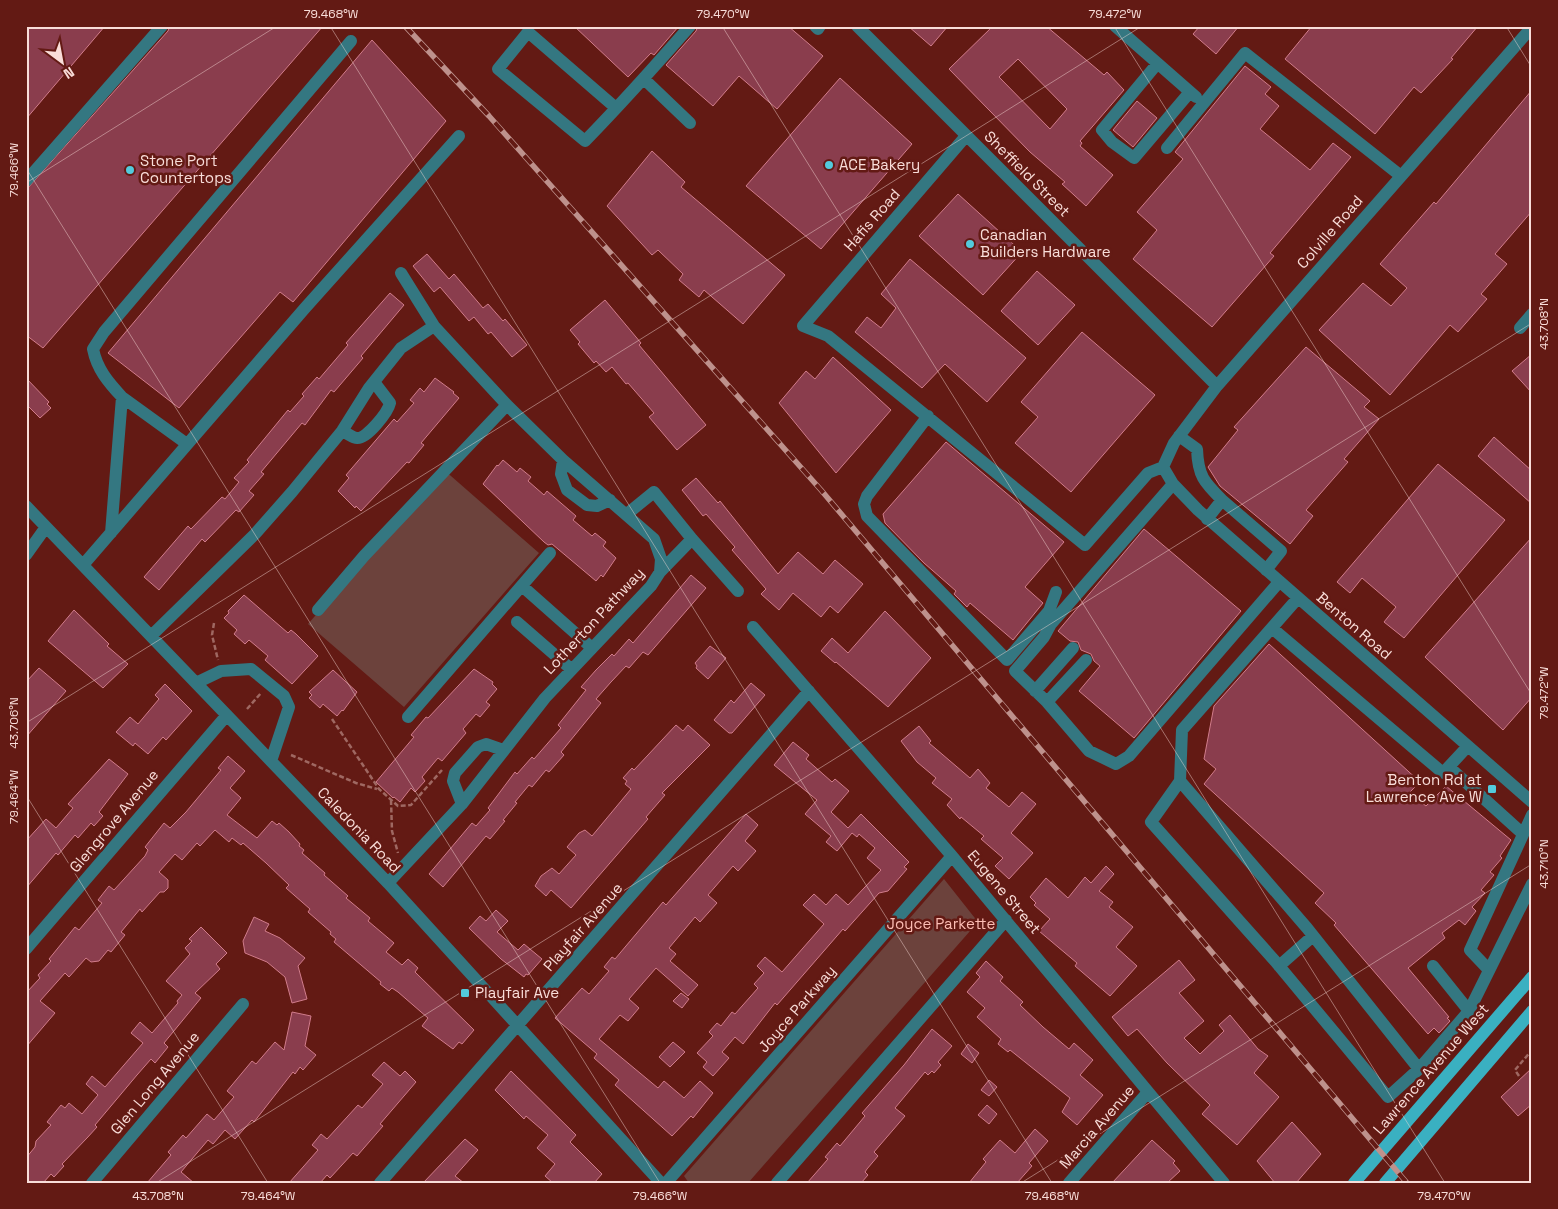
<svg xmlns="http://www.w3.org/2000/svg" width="1558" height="1209" font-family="'Space Grotesk',sans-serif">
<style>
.green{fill:#6c423c}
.building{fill:#8a3d4d;stroke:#d17c8b;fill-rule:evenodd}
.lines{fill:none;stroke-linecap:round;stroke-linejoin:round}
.path{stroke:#9f6862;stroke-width:2.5;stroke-dasharray:5 2.5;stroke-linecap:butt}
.minor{stroke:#347781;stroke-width:12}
.major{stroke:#3ab0c1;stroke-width:12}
.rail-casing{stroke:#be918c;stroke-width:5.5}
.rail{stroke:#631a14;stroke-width:4;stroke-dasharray:11;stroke-linecap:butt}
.ticks{fill:none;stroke:#f9ddd9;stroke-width:1;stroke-opacity:0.45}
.poi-dot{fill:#53cadc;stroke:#631a14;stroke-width:2}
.labels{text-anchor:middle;stroke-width:5;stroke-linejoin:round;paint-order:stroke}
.poi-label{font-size:15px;fill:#f9ddd9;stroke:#631a14;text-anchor:start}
.street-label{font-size:15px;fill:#f9ddd9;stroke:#631a14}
.park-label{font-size:15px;fill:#fcbdb4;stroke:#631a14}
.neatline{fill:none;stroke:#f9ddd9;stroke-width:2}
.ticks-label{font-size:12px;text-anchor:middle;fill:#f9ddd9}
</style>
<rect width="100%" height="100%" fill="#631a14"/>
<path class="green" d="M443,469L539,553L404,707L308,624Z
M944,879L978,922L748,1183H689L684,1176Z"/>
<path class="building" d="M26,26H105L26,119Z
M170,26H323L43,348L26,335V190L168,31Z
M574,26H679L654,55L651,53L628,77Z
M698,26H788L823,56L777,109L739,76L713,106L666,65L696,31Z
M908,26H948L931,46Z
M993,26H1046L1104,75L1107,72L1124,90L1080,141L1082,143L1080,146L1113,175L1086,206L1062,184L1065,182L1030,152L949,69ZM1018,59L1067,109L1050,129L999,77Z
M1200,26H1239L1216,54L1193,34Z
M1312,26H1478L1451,58L1453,59L1421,93L1414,87L1375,134L1285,59Z
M372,40L446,121L293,302L280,292L179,408L108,353Z
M1245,66L1271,87L1265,94L1279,106L1260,129L1310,170L1333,143L1351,157L1270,253L1274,256L1212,327L1133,259L1157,230L1137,212L1183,159L1175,152Z
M840,78L912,144L821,249L746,186Z
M1532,90V211L1495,254L1507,264L1481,294L1487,299L1458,332L1450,325L1390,395L1319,330L1363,283L1391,306L1407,288L1380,264L1434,202L1436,204Z
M1137,101L1157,118L1133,147L1113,130Z
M652,151L685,182L681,187L785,275L743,324L704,290L699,297L679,280L683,274L658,250L652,255L607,206Z
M958,194L1022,252L983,295L919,236Z
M427,254L449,279L454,274L483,308L488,304L503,321L505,319L527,345L512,357L491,332L488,334L474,317L469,321L440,287L434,292L413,266Z
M910,259L1026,358L987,402L945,364L922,388L855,332L867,317L881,328L896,308L881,294Z
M1037,271L1075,305L1038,345L1001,311Z
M390,293L404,305L361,356L363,358L334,392L331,390L305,425L302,423L261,472L264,474L249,491L254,495L239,512L236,510L205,542L202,539L159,590L144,577L188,526L191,529L222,497L225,499L239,482L234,478L249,462L247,460L288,410L290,412L304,396L302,394L317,377L319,379L348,345L346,343Z
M605,300L641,343L639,345L706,425L677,450L649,417L654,413L628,383L626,384L612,367L606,372L596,361L594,363L578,344L580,342L570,330Z
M1082,332L1155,395L1071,492L1015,443L1038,417L1021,402Z
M1306,347L1370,401L1364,407L1379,419L1344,459L1348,462L1306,510L1313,516L1290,544L1220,486L1208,467L1238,430L1234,427Z
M1532,354V393L1512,371Z
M833,357L891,410L836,473L779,403L806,371L815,379Z
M26,378L49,402L47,404L51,408L40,418L26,404Z
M435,378L454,392L453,393L459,398L421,443L424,445L409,463L407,462L361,511L356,506L355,508L338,491L349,478L346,475L394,419L397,422L414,403L410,400L420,388L424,392Z
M1494,437L1532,471V504L1478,456Z
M946,442L1064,542L1025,587L1043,603L1013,640L970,603L967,607L954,594L956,591L924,563L885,523L883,514Z
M503,460L517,472L520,468L531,477L528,481L544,495L547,491L576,516L573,520L592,536L595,533L606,542L603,546L616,558L603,577L601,575L596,581L552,544L548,545L544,542L483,484L497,465L498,466Z
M1438,464L1505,520L1404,638L1384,622L1396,607L1362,578L1350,593L1337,582Z
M696,478L718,503L720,501L778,574L798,552L823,574L835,560L863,584L838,613L830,606L821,617L793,593L779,610L761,594L766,589L732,550L735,547L706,514L703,516L682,490Z
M1144,529L1241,611L1134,738L1079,691L1100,666L1094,661L1091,654L1081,650L1078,642L1070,641L1058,631Z
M1532,537V697L1503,730L1425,657Z
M691,575L706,588L648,655L643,652L629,668L626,666L611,682L596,699L601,703L561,752L564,755L549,772L546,770L532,787L529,785L515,802L517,803L503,820L505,821L490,839L486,836L443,887L429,874L472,823L476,826L490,810L488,808L515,772L517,774L532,757L534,759L561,728L558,725L586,690L581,687L596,670L612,654L614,656L629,639L633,643Z
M244,595L288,633L291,630L296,634L318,656L292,684L265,660L268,656L249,640L245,644L234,634L237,630L224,618L229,613L228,611Z
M74,610L109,644L107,646L128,664L103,688L48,641Z
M885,611L931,658L888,707L836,662L835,663L821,651L832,638L848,653Z
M1269,644L1420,782L1409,793L1426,806L1446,786L1511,840L1500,856L1502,858L1490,872L1494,875L1481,890L1485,893L1472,907L1476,911L1465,925L1459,920L1442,933L1445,938L1408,968L1449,1017L1447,1018L1450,1021L1439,1033L1434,1028L1428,1034L1334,925L1336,923L1315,903L1324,893L1204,784L1216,769L1204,759L1214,706Z
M710,646L726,658L708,679L696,668L697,666L695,663Z
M39,668L66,691L26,737V682Z
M474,669L493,682L492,684L497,689L486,702L490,705L480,717L476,714L463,729L466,733L442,761L438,758L422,777L425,781L415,792L411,788L400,802L394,797L393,798L376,782L414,737L411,735L426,717L428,718Z
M333,670L357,692L343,711L342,710L337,716L323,704L320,708L309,698L312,695L309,692Z
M751,683L765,695L732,733H729L714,720L731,700L734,703Z
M165,684L192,711L166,740L163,737L148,754L135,743L133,746L116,732L130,717L138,724L159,699L155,695Z
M676,725L683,731L688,725L710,745L662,793L665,795L646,817L648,819L571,908L551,890L546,896L535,886L541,876L552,868L559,874L576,855L567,847L579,833L585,830L592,836L631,789L625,784L627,781L623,778L632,768L634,770Z
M919,726L931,741L929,743L970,778L978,769L990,783L986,788L1009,807L1022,792L1036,804L1011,833L1033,853L1009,879L995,866L1003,858L981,839L984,836L961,817L960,819L947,805L952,799L932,783L936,778L917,762L901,741Z
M793,742L809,755L806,759L832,782L835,779L849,791L831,812L848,828L861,814L909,862L904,867L907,869L888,891L879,893L845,931L843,929L777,1005L775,1003L743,1044L735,1037L722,1052L729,1058L713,1076L703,1067L707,1062L697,1053L713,1036L709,1032L717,1023L721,1026L732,1012L735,1014L758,988L754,984L764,973L757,966L765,957L782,972L824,924L803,905L814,894L826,905L836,894L848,905L881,870L867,858L875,848L859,834L857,837L852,833L837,851L826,842L831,836L805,814L817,800L774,765Z
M228,756L245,771L230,788L241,798L227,815L257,838L272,821L277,825L279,823L289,832L300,844L299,846L304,850L302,853L325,873L324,875L348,896L346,898L370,918L368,921L394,943L386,952L402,965L408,959L418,968L415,972L474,1030L462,1044L459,1042L453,1049L422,1026L428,1018L398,992L392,988L389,991L380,984L381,982L334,942L336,939L330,934L331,932L308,912L310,909L286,888L289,885L266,863L243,843L241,845L232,838L229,842L215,830L200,846L197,843L182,860L175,854L159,872L168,880V888L164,892H160L142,912L140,909L121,932L125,935L111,952L108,950L99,961L91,962L86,958L69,977L65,973L40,1001L55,1013L26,1047V993L40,978L38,975L51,961L49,959L75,927L79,930L102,903L98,900L109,886L114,890L145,856L148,850L145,847L164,823L170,828L186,812L221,770L218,768Z
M109,759L128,774L99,812L103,816L94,826L91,823L78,838L75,835L58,855L56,853L26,888V841L46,819L56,828L73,808L68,804Z
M746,814L758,825L745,841L756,851L738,871L733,866L708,895L717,903L700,922L695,917L669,948L676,954L670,961L698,985L688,996L656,968L629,999L639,1008L628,1021L620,1015L599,1039L658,1088L664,1081L684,1098L700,1081L713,1093L693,1118L691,1116L672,1136L615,1085L619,1080L594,1058L597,1054L555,1018L582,988L589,994L609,971L604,967L612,957L615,959L663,902L666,905Z
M1106,866L1114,874L1099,891L1113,902L1109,907L1133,927L1116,947L1137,966L1110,996L1075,966L1077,963L1039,931L1050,919L1034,905L1036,903L1030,897L1046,878L1068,898L1085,877L1091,883Z
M496,910L508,921L497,932L518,950L524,944L542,959L528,975L526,974L524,977L501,959L469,928L480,916L486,921Z
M254,917L269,924L265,931L280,938L305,958L298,966L307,999L292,1003L285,977L267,962L245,953L243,941Z
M201,927L227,953L216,964L220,969L195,993L201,998L164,1043L168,1047L155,1063L151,1059L137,1075L95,1125L97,1127L87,1138L62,1164L64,1166L54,1177L51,1174L43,1183H26V1158L35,1147L36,1141L51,1125L47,1122L61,1105L65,1108L69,1103L82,1114L98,1095L86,1084L92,1076L105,1087L143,1043L131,1033L140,1022L152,1033L178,1003L177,1001L182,995L166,981L190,954L185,948L192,941L189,939Z
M1179,960L1195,980L1179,993L1204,1021L1184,1038L1200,1054L1224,1031L1219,1025L1230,1015L1258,1049L1268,1056L1254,1073L1279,1097L1237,1145L1202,1114L1210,1105L1167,1063L1137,1029L1128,1036L1112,1017Z
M986,961L1003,977L1000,981L1023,1002L1020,1005L1043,1027L1069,1049L1074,1043L1093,1060L1080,1075L1103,1095L1077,1125L1062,1112L1070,1098L1010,1050L1008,1052L998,1044L1001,1039L977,1017L985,1008L967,992L980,977L976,973Z
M681,993L689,999L682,1008L673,1001Z
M292,1012L311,1016L305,1046L316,1055L303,1070L300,1067L295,1074L293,1072L254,1122L252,1120L235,1139L225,1130L213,1144L208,1140L181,1172L194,1183H147L171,1155L168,1152L183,1135L186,1138L207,1114L214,1120L234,1097L227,1091L252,1061L256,1064L275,1042L284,1050Z
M932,1029L952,1046L938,1062L941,1065L934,1073L932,1071L928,1075L925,1072L895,1108L905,1116L874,1152L878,1156L867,1169L865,1172L868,1175L861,1183H807L828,1159L825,1157L837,1143L840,1146L865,1116L862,1113L904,1065Z
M673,1042L685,1052L670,1067L659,1057Z
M968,1044L979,1053L972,1063L961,1054Z
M384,1062L400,1076L405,1071L416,1082L380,1124L383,1126L357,1156L353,1153L330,1178L327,1175L320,1183H289L318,1150L312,1145L321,1134L327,1139L358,1105L362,1108L383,1084L372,1075Z
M1532,1068V1104L1518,1116L1501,1097Z
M511,1071L576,1135L570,1142L602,1174L594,1183H553L545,1176L555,1164L537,1148L548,1135L526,1116L524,1119L495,1090Z
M989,1080L997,1087L989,1096L981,1090Z
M987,1105L997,1114L989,1124L978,1115Z
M1292,1122L1321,1154L1296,1183H1275L1257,1161Z
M1035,1129L1048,1141L1029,1163L1032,1166L1017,1183H969L986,1162L983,1159L1000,1140L1015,1153Z
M465,1139L478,1150L455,1176L464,1183H423Z
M1152,1140L1175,1161L1173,1163L1180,1171L1167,1183H1112Z"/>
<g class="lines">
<path class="path" d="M214,623L212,635L218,660
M247,709L261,693
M332,719L379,789L398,806L411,805L442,770
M291,755L356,783L377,789
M391,800L392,831L398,853
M1519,1076L1515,1070L1532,1050"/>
<path class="minor" d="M815,26L818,29L820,26
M857,26L1217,386
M1115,26L1196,97
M1157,64L1102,130L1112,142L1134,158L1190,92
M644,79L690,123
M616,108L528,32L498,69L585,141C621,104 656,65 690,26
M966,136L803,326L828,336L1085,545L1148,473L1163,467
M1167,148L1245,53L1401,176
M26,181L162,26
M1520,328L1532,314
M122,397L187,444
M928,416L867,496L864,504L867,516L1007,660L1049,611L1056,592
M342,431C347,433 353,438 357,438C367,439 388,412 390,403L374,382
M1179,436L1197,449C1198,476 1204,482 1222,500
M563,460L561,474L567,490L587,505L597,506L610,500
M1163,467L1174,443L1217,386L1532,27
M1163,467L1173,484L1198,510L1532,802
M1173,484L1051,624L1044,637L1015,671L1047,702L1089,751L1116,764L1129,756L1279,582
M26,506L388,883L661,1183
M627,514L654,492L692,539L738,591
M1207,519L1222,500L1281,551L1266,570
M111,533L122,397C108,382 97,369 93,349L104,332L351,41
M26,555L46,527
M83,565L305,308L459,136
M660,572L692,539
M522,586L592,648
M1298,598L1182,730L1180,781L1307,928L1419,1069L1469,1011L1532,884
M318,610L364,556L507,405
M517,622L571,669
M753,627L952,856L1224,1183
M1272,628L1443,773L1468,746
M151,636L255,534L292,492L342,431L369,388L401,348L434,326
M196,683L221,671L251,669L284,696L289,707L271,761
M1035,691L1073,648
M1047,702L1086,660
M408,717L550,553
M1449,767L1523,834
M1180,781L1151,822L1275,961L1388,1097L1419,1069
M462,804L453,781L455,773L478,747L486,744L503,750
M388,883L462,804L545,698L651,586L660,572L661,559L654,539L563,460L507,405L434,326L401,273
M26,949L227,715
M1279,966L1313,936
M1433,966L1469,1011
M1489,970L1470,950L1532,815
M92,1183L243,1004
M380,1183L809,691
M666,1183L952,856
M777,1183L1006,920
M1069,1183L1148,1092"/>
<path class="major" d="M1354,1183L1532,977
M1385,1183L1532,1011"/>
<defs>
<path id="rail" d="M405,26L489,116L821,490L1407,1183"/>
</defs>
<use href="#rail" class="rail-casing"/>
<use href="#rail" class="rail"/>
</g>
<path class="ticks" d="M330,26L1052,1183M722,26L1445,1183M1114,26L1532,695M1506,26L1532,68M26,168L660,1183M26,183L277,26M26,723L1142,26M26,795L268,1183M156,1183L1532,323M1021,1183L1532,864"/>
<g class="poi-dot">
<circle cx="829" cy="165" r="5"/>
<circle cx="130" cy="170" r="5"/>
<circle cx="970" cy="244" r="5"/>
<rect x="1487" y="784" width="10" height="10" rx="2.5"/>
<rect x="460" y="988" width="10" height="10" rx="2.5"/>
</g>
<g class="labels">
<g class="poi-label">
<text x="140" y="166">Stone Port<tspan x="140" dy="17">Countertops</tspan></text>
<text x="839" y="170">ACE Bakery</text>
<text x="980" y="240">Canadian<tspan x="980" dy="17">Builders Hardware</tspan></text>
<text x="1482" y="785" text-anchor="end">Benton Rd at<tspan x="1482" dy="17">Lawrence Ave W</tspan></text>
<text x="475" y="998">Playfair Ave</text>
</g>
<g class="street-label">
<text transform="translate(1027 174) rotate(45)" y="5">Sheffield Street</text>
<text transform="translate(872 220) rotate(-49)" y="5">Hafis Road</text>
<text transform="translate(1330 232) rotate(-49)" y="5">Colville Road</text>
<text transform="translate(594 621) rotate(-47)" y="5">Lotherton Pathway</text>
<text transform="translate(1354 626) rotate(41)" y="5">Benton Road</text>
<text transform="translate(114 821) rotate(-50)" y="5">Glengrove Avenue</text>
<text transform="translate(359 830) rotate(46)" y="5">Caledonia Road</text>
<text transform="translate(1004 892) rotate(50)" y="5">Eugene Street</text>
<text transform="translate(583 927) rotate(-49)" y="5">Playfair Avenue</text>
<text transform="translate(797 1009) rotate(-49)" y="5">Joyce Parkway</text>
<text transform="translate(1431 1069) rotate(-49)" y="5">Lawrence Avenue West</text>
<text transform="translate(155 1083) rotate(-50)" y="5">Glen Long Avenue</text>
<text transform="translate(1097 1127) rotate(-49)" y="5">Marcia Avenue</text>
</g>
<g class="park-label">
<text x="941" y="929">Joyce Parkette</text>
</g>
</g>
<rect width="1558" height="1209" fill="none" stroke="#631a14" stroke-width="55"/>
<g transform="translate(62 62) rotate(148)" stroke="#631a14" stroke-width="4" paint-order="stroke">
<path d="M0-4L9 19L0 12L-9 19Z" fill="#f9ddd9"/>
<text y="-8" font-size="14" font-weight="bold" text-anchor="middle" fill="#f9ddd9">N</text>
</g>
<rect x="28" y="28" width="1502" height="1154" class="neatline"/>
<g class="ticks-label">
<text x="331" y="18">79.468°W</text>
<text x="723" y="18">79.470°W</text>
<text x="1115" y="18">79.472°W</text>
<text transform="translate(14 170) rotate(-90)" y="4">79.466°W</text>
<text transform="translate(1544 324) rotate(-90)" y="4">43.708°N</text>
<text transform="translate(1544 693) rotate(-90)" y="4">79.472°W</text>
<text transform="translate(14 723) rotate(-90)" y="4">43.706°N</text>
<text transform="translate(14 797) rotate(-90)" y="4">79.464°W</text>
<text transform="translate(1544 864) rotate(-90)" y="4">43.710°N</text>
<text x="158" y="1200">43.708°N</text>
<text x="268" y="1200">79.464°W</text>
<text x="660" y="1200">79.466°W</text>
<text x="1052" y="1200">79.468°W</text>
<text x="1444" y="1200">79.470°W</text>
</g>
</svg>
